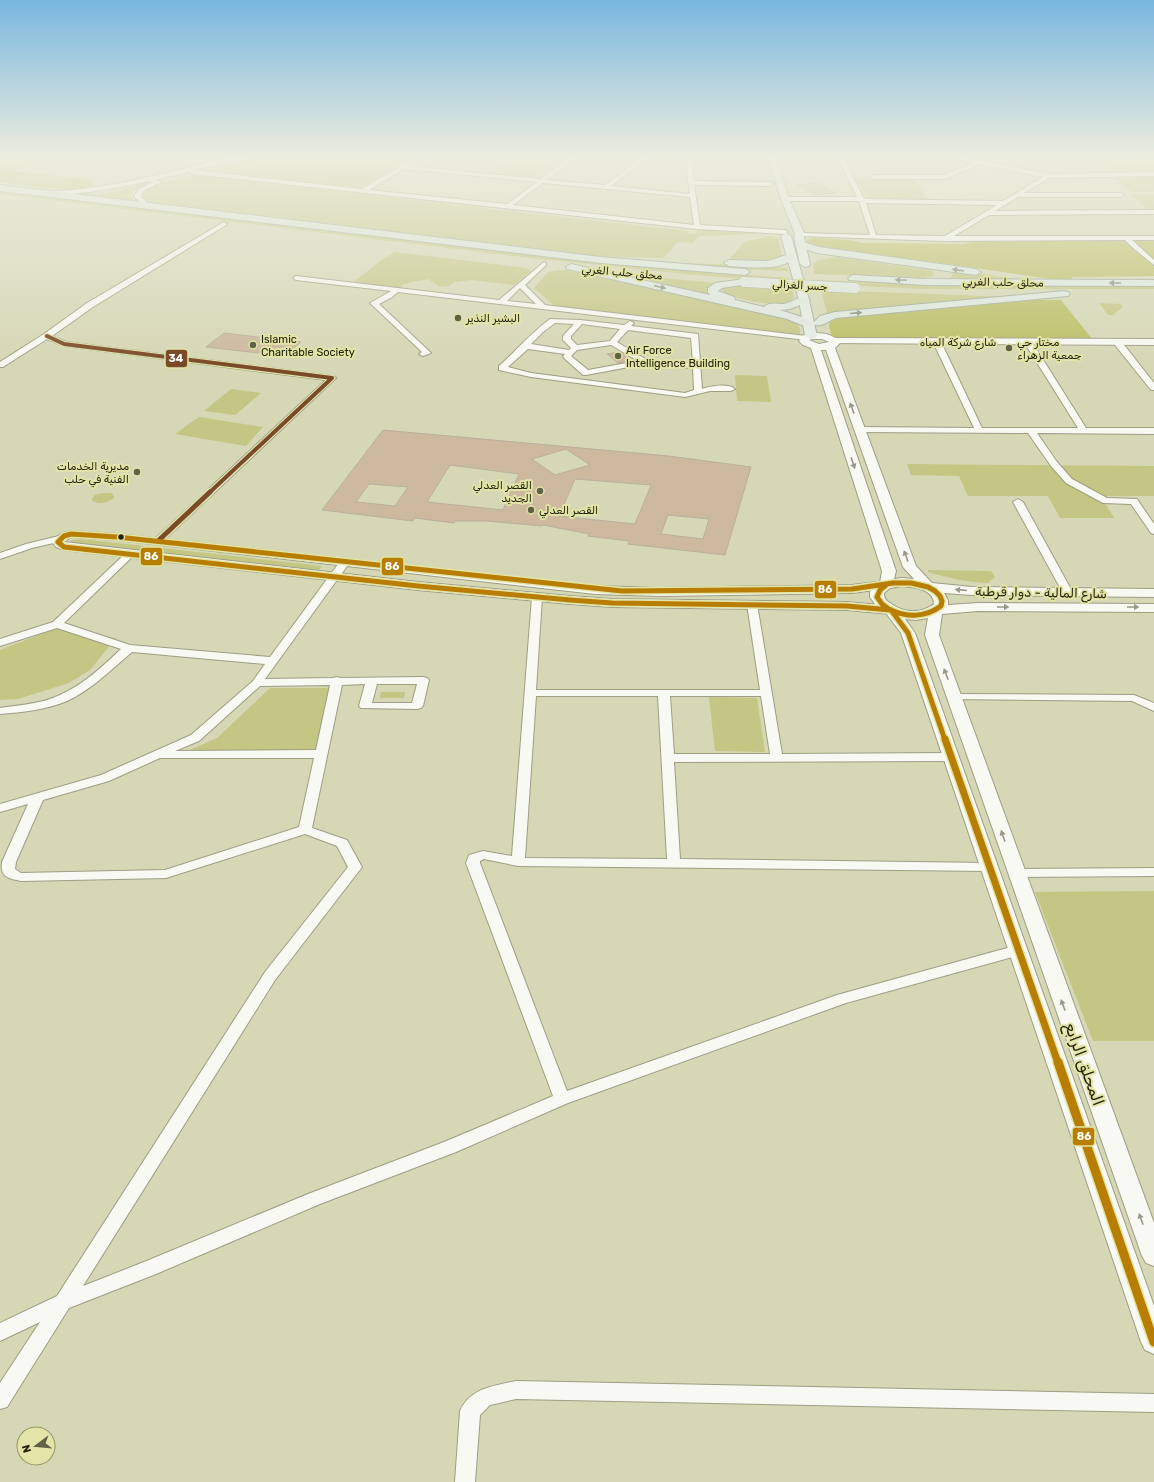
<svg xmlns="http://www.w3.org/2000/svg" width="1154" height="1482" font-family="Rubik,Cairo,sans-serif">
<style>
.green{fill:#c4c683}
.forest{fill:#bbbd62}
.building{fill:#ccb99e;stroke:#bab09c;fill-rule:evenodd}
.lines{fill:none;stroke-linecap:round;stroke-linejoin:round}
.minor-casing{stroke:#9d9e84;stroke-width:2}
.tertiary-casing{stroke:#9d9e84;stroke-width:2}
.secondary-casing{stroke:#9d9e84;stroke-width:2}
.primary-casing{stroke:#a0ab97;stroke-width:2}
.trunk-casing{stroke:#a0ab97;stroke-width:2}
.minor{fill:#f9f9f4;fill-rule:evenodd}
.tertiary{fill:#f9f9f4;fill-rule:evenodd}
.secondary{fill:#f9f9f4;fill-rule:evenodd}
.primary{fill:#e6ece5;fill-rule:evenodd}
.trunk{fill:#dfe8e0;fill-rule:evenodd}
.trunk-bridge-casing{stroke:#a0ab97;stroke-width:11;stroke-linecap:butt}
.trunk-bridge{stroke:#dfe8e0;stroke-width:10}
.bus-1-far1-casing{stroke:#e2e5a7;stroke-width:6}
.bus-1-casing{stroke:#e2e5a7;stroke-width:8}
.bus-2-far2-casing{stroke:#e2e5a7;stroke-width:8}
.bus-2-far1-casing{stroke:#e2e5a7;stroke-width:10}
.bus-2-casing{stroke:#e2e5a7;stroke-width:12}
.bus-1-far1{stroke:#7a4b2a;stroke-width:4}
.bus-1{stroke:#7a4b2a;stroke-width:5}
.bus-2-far2{stroke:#b77e03;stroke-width:5}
.bus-2-far1{stroke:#b77e03;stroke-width:7}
.bus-2{stroke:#b77e03;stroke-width:9}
.oneway{fill:#8a8e7f}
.oneway2{fill:#98988a}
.poi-dot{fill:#606145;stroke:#e2e5a7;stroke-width:1.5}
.bus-dot{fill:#212109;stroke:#e2e5a7;stroke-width:1.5}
.labels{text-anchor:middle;stroke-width:4;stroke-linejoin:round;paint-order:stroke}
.far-street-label{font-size:11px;fill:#212109;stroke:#e2e5a7}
.far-poi-label{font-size:11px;fill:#212109;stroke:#e2e5a7;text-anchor:start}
.street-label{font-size:13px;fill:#212109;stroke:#e2e5a7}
.near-street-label{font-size:16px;fill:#212109;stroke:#e2e5a7}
.line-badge{stroke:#e2e5a7;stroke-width:1.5}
.badge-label{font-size:11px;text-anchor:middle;font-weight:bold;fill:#fff}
</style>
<rect width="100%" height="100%" fill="#d5d7b5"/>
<path class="green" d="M260,157H414L358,189L209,171Z
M511,157H566L537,179L486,174Z
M1107,157L1114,161L1151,159L1154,161V172H1117L1089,158Z
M192,175L688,231L687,233L695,234L698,230L746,233L752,232L755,234L705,236H700L692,243L678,242L663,258L585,256L162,205L145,199L144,193L156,185Z
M1154,177L1153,192H1132L1115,178Z
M857,179H914L928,200H868Z
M149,182L135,190L131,195L134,202L83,196L107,193Z
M0,191L575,260L789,278L787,282L696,275L531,258L0,194Z
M1130,194H1154V210H1148Z
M769,236L778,238L782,255L781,258L765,262L728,261L744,242Z
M395,252L526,268L531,271L514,285L471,280L455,282L446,287L438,286L428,279L404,284L400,288L353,283L380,261Z
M837,257L928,270L933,272L934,276L924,278L814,274L813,264L819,260Z
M648,262L776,266L786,268L788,271L728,269Z
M948,269L1021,280L948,279L953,275Z
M564,270L781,316L797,324L800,329V335L557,308L534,288L548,272Z
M617,274L718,283L708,288V291L713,295Z
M817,280L959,285L1154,286V289H923L817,284Z
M735,285L792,289L794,298C779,311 740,299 723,293V288Z
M821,290L1011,297L827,313Z
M1099,303L1120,304L1123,307L1113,315H1108Z
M735,375L767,376L771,402L737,401Z
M231,389L261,393L235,415L204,411Z
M199,417L263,427L246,446L175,434Z
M907,464L1154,466V496H1101L1114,518H1060L1048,496H968L959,476L911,475Z
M102,493H112L114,498C108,503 98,505 91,500L95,495Z
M81,539L322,566L319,570L73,543L70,541L72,540Z
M928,570L991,571L995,577L988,583C967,582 948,578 928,572Z
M57,628L116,638L90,670L69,683L18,699L0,700V650Z
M270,688H337L322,748L311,751L185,752L217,738Z
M381,692H405L404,698H380Z
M709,697L757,698L765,752L715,751Z
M1154,891V1041H1093L1035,892Z"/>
<path class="forest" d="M0,157H15L44,161L14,171L90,180L93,185L71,191L0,182Z
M816,238L849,240L863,243L964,244L971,242L1154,240V276L1071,277L1073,279H1050L949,264L826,249L811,245L806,241L808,239Z
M1035,300H1061L1092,339L839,338L832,337L829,326L830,322L839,318Z"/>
<path class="building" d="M816,183L833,191H831L834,193L816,195L797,185Z
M224,333L301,342L284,356L206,347Z
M620,352L631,361L618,363L607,354Z
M383,430L669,456L751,467L725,555L628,544L629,541L588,536L589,534L543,525L542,526L486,521H455L454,523L415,518L413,521L322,510ZM566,449L590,465L555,475L532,459ZM450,465L519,474L503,510L427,502ZM575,479L651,485L635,524L559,516ZM369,484L408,487L395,506L356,502ZM668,515L709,519L703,539L661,534Z"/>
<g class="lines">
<defs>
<path id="minor" d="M416,157H423L409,166L541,179L570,157H577L547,180L605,185L643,157H647V159L611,186L690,194L685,157H691L694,181L770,182L773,184L770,186L694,185L700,225L785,230L788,232L785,234L697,229L192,174L189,172L192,170L362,189ZM404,169L537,182L507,204L369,190ZM543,183L690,197L694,225L513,205Z
M837,157H843L864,199L1003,201L1043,177L980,164L945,179H874L871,177L874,175H944L974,163L952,157H963L1048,174L1154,172V176L1049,178L1024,193H1121L1124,195L1121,197H1018L995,211L1154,210V214L989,215L954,236H1154V240H1132L1154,260V265L1132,247L1125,240L945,241L799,236V234L801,233L870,235L859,201H785L782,199L785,197H857ZM866,203L997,205L945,236L876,235Z
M1128,157H1137L1134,159Z
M150,178L160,181L161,182L158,184L148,181L147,180Z
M224,222L227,224L226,225L93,307L52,336L66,342L332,376L336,378L161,543L158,544L153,541L155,539L326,380L64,346L47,339L3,367H0V362L44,334L87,303Z
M544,262L546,263V265L525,285L545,305L806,336L810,338L806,340L398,292L392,297L379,304L431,353L423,356L419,354L422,352L370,303L391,291L296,280L293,278L296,276L499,300ZM520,288L536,304L507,301Z
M550,319L580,320L624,325L630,321L634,323L631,326L698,334L702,389C711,386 728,383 735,389L731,391H710L685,397L531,377L499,370V366C516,351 532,332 550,319ZM555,323L574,324L563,336V340L571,348L569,350L531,344L543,332ZM582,324L620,329L610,341L577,345L571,339V336ZM628,330L691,338L693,363L647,360L617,342ZM611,345L638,361L588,370L571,356L577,350ZM528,349L565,354L563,356L564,358L583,375H586L645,364L693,368L694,390L685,393L531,373L508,367Z
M934,340H937L941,342L982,428H1078L1024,342L1028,340L1032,342L1086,428H1154V434L1037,433L1057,462L1072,479L1107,498L1137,499L1154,524V534L1151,533L1131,504L1103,503L1066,483L1051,466L1028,433L856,432L855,430L856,428L859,427L974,428L933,342Z
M1115,341H1121L1154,383V390H1151L1115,345Z
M1018,499L1023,502L1073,593L1072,595L1068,596L1063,593L1013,502Z
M59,536L62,537L64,539L62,541L32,548L0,559V553L26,544Z
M130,551L133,552L135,554L133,556L64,623L130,645L270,657L341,560L345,559L350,562L265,679L333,678L337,677L341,678L423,677L427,678L429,680L423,706L421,708L417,709L361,708L359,706L365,684L342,685L312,828L347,840L362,867L275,980L83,1286L144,1262L308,1194L444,1142L553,1096L466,863L469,855L483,851L512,856L532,597L533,595H541L542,597L536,690H760L747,604L752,601L757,604L782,754L951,753L955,754L957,757L955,760L951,761L674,762L680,859L988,863L993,864L995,867L993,870L988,871L518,866L484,859L480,861V863L567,1091L837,995L1018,945L1023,946L1025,950L1023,954L846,1003L568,1103L456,1152L320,1204L156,1274L69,1308L7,1407L0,1409V1383L40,1322L0,1341V1323L57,1296L265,972L348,867L337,846L305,834L166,878L21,881C8,878 0,877 2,862L28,804L0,812V804L101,775L191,735L253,681L265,664L132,652C112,669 91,690 67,701C46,710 22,712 0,714V708C20,705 41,704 60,695C83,685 103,666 121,649L57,628L0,646V639L53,622L127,552ZM377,684H417L412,703H372ZM330,685L316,750L175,751L199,741L260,686ZM536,696H658L667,859L525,858ZM670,696H761L770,754H674ZM160,758H314L299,827L165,870L21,873L15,869L16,862L43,800L109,781Z
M955,694L1134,695L1154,703V711L1132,701L951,699L949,697L951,695Z
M1154,868V876L1016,877L1011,876L1009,873L1011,870L1016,869Z
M516,1381L1154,1394V1412L516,1399L490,1405L480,1415L475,1482H455L460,1411C470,1388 494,1386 516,1381Z"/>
<path id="tertiary" d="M228,157H252L227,165L225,164V162C167,178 110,192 50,196L47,194L50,192C111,188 169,173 228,157Z
M155,181L158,183L157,184L143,191L141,196L150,206L145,207L134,196L139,189Z
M835,338L1154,339V345L832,343L831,341Z
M71,531L117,534L595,586L660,588L852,585L886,581L890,582L892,585L890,588L852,593L660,596L595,594L117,540L71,537L64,542L418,582L570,596L612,599L847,602L891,606L895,607L897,610L895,613L891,614L847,610L612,607L570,604L418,590L64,550L56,547L52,542C57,535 63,533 71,531Z"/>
<path id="secondary" d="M811,333C822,333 833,333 840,343L835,348L916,566L932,583L972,587L1154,589V597L972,595L944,593L948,600V605L978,603L1154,604V612L978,611L942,614L939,635L1154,1223V1266L1146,1263L1142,1256L925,635L928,618L916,620L905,619L915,633L1154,1306V1354L1145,1350L1141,1342L901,633L886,613L877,607L870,597V592L872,589L880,583L882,571L811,348L803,345L799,341L802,336ZM812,339H822L829,342L819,344L809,340ZM821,350H826L903,567L914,579L902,578L894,579L896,571ZM902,586C914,587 934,589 934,604C921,614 903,613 890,603C886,601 884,598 884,593L890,588Z"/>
<path id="primary" d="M768,157H776L789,199L804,233L803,234L810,264L809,266L805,267L800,264L794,236L795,234L781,199Z
M786,233L791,236L809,300L817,336L815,338L811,339L805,336L799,300L781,236Z"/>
<path id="trunk" d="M0,185L601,257L745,269L750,272L745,275L601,263L0,191Z
M800,241L819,247L976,269L981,272L976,275L817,253L796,246L795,244L796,242Z
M790,254L794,255L795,257C783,272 746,267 729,266L724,263L729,260L768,261Z
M571,264L710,295L708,292V288L715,283L744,279L748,280L749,282L748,284L722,288L718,291L734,297L735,300L764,307C769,302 776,304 783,304C792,303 799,295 808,298L810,300L808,302L790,309L780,310L805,318L814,324L812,326H804L787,319L567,269L566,267Z
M853,275L925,279L1154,280V286L925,285L849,280L848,278Z
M1064,291L1068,292L1070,294L1068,296L836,318C828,321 823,327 815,325L813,323L820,316L835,312Z"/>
</defs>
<use href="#minor" class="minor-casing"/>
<use href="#tertiary" class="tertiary-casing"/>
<use href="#secondary" class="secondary-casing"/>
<use href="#primary" class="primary-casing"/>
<use href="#trunk" class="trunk-casing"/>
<use href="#minor" class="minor"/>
<use href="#tertiary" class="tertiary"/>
<use href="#secondary" class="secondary"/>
<use href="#primary" class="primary"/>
<use href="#trunk" class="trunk"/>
<defs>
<path id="trunk-bridge" d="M744,282L855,288"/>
</defs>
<use href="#trunk-bridge" class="trunk-bridge-casing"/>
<use href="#trunk-bridge" class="trunk-bridge"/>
<defs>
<path id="bus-1-far1" d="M47,336L64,344L332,378L209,493"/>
<path id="bus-1" d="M158,541L210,492"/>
<path id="bus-2-far2" d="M886,585L880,590L877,597L882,604L890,610
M890,610L847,606L612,603L570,600L418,586L64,547L58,542L64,536L71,534L117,537L622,591L852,589L893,583H911L928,587L935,591L940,596L942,601L941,606C926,617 908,618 891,610
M891,610L908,633L945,740"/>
<path id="bus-2-far1" d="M945,739L1058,1063"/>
<path id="bus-2" d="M1058,1062L1154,1342"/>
</defs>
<use href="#bus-1-far1" class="bus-1-far1-casing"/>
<use href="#bus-1" class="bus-1-casing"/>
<use href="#bus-2-far2" class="bus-2-far2-casing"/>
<use href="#bus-2-far1" class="bus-2-far1-casing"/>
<use href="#bus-2" class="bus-2-casing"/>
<use href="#bus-1-far1" class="bus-1-far1"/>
<use href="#bus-1" class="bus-1"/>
<use href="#bus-2-far2" class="bus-2-far2"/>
<use href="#bus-2-far1" class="bus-2-far1"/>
<use href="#bus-2" class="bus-2"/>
</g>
<defs><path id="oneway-solid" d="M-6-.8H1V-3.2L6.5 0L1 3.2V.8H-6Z"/></defs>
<g class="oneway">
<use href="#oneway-solid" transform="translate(958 270) rotate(-172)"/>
<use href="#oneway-solid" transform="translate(901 280) rotate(-177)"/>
<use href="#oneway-solid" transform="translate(1115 283) rotate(180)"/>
<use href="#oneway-solid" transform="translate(660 287) rotate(13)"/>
<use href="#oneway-solid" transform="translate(856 313) rotate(-5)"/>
</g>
<g class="oneway2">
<use href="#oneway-solid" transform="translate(852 408) rotate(-110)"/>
<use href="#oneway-solid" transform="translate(853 463) rotate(72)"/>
<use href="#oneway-solid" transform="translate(906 556) rotate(-110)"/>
<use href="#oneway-solid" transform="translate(961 590) rotate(-175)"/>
<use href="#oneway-solid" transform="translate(1003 607)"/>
<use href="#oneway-solid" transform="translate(1133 607)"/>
<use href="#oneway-solid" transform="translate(946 674) rotate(-111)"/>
<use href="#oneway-solid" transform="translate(1003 836) rotate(-109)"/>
<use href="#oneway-solid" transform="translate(1063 1005) rotate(-110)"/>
<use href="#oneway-solid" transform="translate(1141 1219) rotate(-110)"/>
</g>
<linearGradient id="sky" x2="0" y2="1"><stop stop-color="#79b7df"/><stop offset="0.43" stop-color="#ecedde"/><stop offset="1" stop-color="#ecedde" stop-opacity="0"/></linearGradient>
<rect width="1154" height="365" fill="url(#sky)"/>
<g class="poi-dot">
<circle cx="458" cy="318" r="4"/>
<circle cx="253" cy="345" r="4"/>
<circle cx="1009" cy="348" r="4"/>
<circle cx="618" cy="356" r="4"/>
<circle cx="137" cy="472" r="4"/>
<circle cx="540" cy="491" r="4"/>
<circle cx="531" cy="510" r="4"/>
</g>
<circle class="bus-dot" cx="121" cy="537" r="3.5"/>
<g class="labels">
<g class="far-street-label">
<text transform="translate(622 272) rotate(5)" y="4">محلق حلب الغربي</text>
<text transform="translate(1003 282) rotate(1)" y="4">محلق حلب الغربي</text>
<text transform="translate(800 285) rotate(3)" y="4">جسر الغزالي</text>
<text x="958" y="346">شارع شركة المياه</text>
</g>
<g class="far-poi-label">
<text x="466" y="322">البشير النذير</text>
<text x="261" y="343">Islamic<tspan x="261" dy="13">Charitable Society</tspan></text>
<text x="1017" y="346">مختار حي<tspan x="1017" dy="13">جمعية الزهراء</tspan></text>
<text x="626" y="354">Air Force<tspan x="626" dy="13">Intelligence Building</tspan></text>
<text x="129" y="470" text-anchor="end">مديرية الخدمات<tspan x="129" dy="13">الفنية في حلب</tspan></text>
<text x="532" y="489" text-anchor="end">القصر العدلي<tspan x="532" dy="13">الجديد</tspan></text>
<text x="539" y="514">القصر العدلي</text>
</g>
<g class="street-label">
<text transform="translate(1041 592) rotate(1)" y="5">شارع المالية - دوار قرطبة</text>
</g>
<g class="near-street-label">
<text transform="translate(1085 1064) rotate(70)" y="6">المحلق الرابع</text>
</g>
</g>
<g class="line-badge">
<rect x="165" y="349" width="23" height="19" rx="4" fill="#7a4b2a"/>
<rect x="140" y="547" width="23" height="19" rx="4" fill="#b77e03"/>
<rect x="381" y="557" width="23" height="19" rx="4" fill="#b77e03"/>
<rect x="814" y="580" width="23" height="19" rx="4" fill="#b77e03"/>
<rect x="1072" y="1127" width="23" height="19" rx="4" fill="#b77e03"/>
</g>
<g class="badge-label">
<text x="176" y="362">34</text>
<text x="151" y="560">86</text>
<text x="392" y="570">86</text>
<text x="825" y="593">86</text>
<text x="1084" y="1140">86</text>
</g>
<g transform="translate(36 1446) rotate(254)"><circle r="19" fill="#e2e5a7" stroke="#959768"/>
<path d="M0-3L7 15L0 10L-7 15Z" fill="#606145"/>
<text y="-6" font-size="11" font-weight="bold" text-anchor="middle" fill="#212109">N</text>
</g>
</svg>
